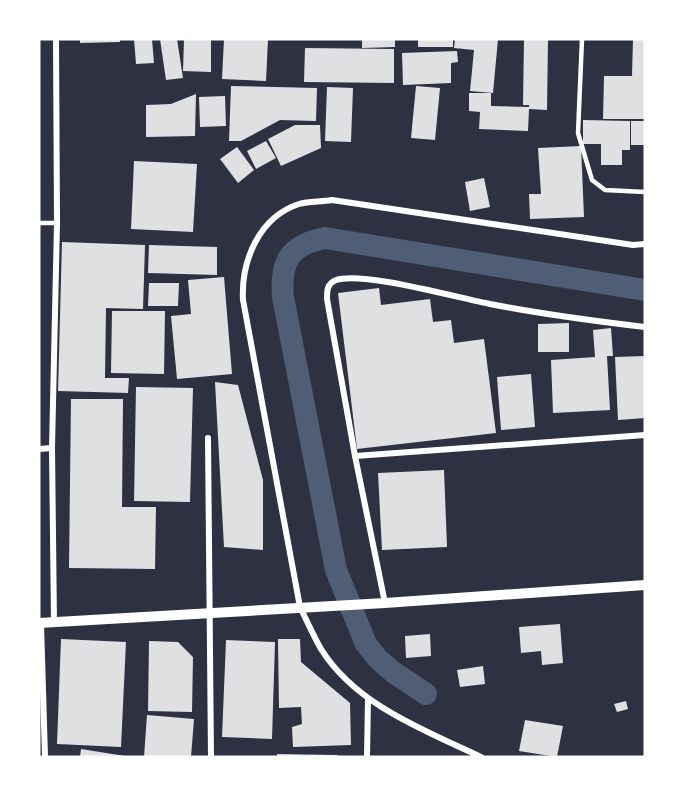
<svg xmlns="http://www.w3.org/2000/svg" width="684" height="796" font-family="'IBM Plex Sans',sans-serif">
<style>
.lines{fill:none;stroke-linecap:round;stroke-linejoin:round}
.canal{stroke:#4f5d75;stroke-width:22}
.building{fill:#e0e0e3}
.service{stroke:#fff;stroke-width:4.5}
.minor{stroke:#fff;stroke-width:6}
.tertiary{stroke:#fff;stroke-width:10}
</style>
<rect width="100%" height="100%" fill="#2d3142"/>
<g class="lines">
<path class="canal" d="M426,694L393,672L378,659L366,644L336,570L283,297C280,262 289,245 325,238L645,290"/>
</g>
<path class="building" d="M80,39H120V42L80,43Z
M134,39H152L154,63L136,64Z
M160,39H177L183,78L166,80Z
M184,39H211V72L183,71Z
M224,39H268L266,81L222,79Z
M362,39H395V47L362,48Z
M418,39H453V47H418Z
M455,39H498L493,93L470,91L474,50L454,48Z
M524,39H548L547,110L529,109L528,131L479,129L480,112L469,111V93H491V106L529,107V105H523Z
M633,39H645V119H603L604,76H632Z
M305,48L394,49V83L304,82Z
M457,51L458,62L451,63V83L403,85L402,53Z
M231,86L317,88L316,121L280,120L241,141H229Z
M416,86L440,88L435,140L411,138Z
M327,87L353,88L351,142L325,141Z
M196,94L195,136L146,137V105L171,104Z
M225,96L226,126L200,127L199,97Z
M583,120L630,121V150H622V165H601V144H583Z
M631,121H645V145H631Z
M295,125H320L321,148L281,166L268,139Z
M266,141L276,158L256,169L247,151Z
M581,146L584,217L530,219L529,194H541L538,148Z
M237,147L254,170L238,183L220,159Z
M134,161L197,164L193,232L131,229Z
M484,178L490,207L470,211L465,182Z
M62,242L145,245L143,309L106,308L105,378H129L128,393L58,391Z
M149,245L217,247V275L148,273Z
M224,277L232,374L177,379L171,316L191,314L188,280Z
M149,283H179L178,306H148Z
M379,288L381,305L430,299L433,322L451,320L454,343L484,339L496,433L357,449L338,293Z
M112,311H165L164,374L111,373Z
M569,323V352H538V324Z
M611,328L613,356H607L610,410L553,413L551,360L595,357L593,330Z
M645,356V418L618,420L615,357Z
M531,374L535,427L501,430L497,377Z
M215,382L238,385L263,480V550L224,547Z
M136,387L193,388L190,502L134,501Z
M71,399H123L122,507H156L155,569L69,568Z
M444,470L447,547L382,550L378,473Z
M560,624L563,663L542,665L541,651L521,653L519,627Z
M430,634L431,656L406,658L405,636Z
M61,639L126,642L121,747L57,744Z
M278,639H300L301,662L350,703L351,745L293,747L292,727L302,724L301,707L279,708Z
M226,640L275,642L272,739L222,737Z
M149,641L178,642L193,657L192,712L148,711Z
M483,666L485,684L460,687L457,670Z
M626,701L628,709L617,712L614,704Z
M147,715L194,719L191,757H144Z
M525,720L563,726L557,757L519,751Z
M81,749L125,756V757H80Z
M277,754L338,755V757H277Z"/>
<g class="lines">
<path class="service" d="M582,39L578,133L592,180L605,190L645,192
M39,223H57"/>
<path class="minor" d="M208,438L211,757
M39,449L52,448
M355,456L645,435
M385,603L355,456L327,299C327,290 327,284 336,280C363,271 458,298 490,304C541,314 594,321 645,327
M54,622L52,448L57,223L56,39
M41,623L45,757
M367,757L368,698
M481,757C424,730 356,705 321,649C313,635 307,621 300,607L243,300C241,261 259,217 299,204C309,201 321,202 332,200L633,245L645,244"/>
<path class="tertiary" d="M39,623L385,603L645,585"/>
</g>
<rect width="684" height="796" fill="none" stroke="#ffffff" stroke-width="81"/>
</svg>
